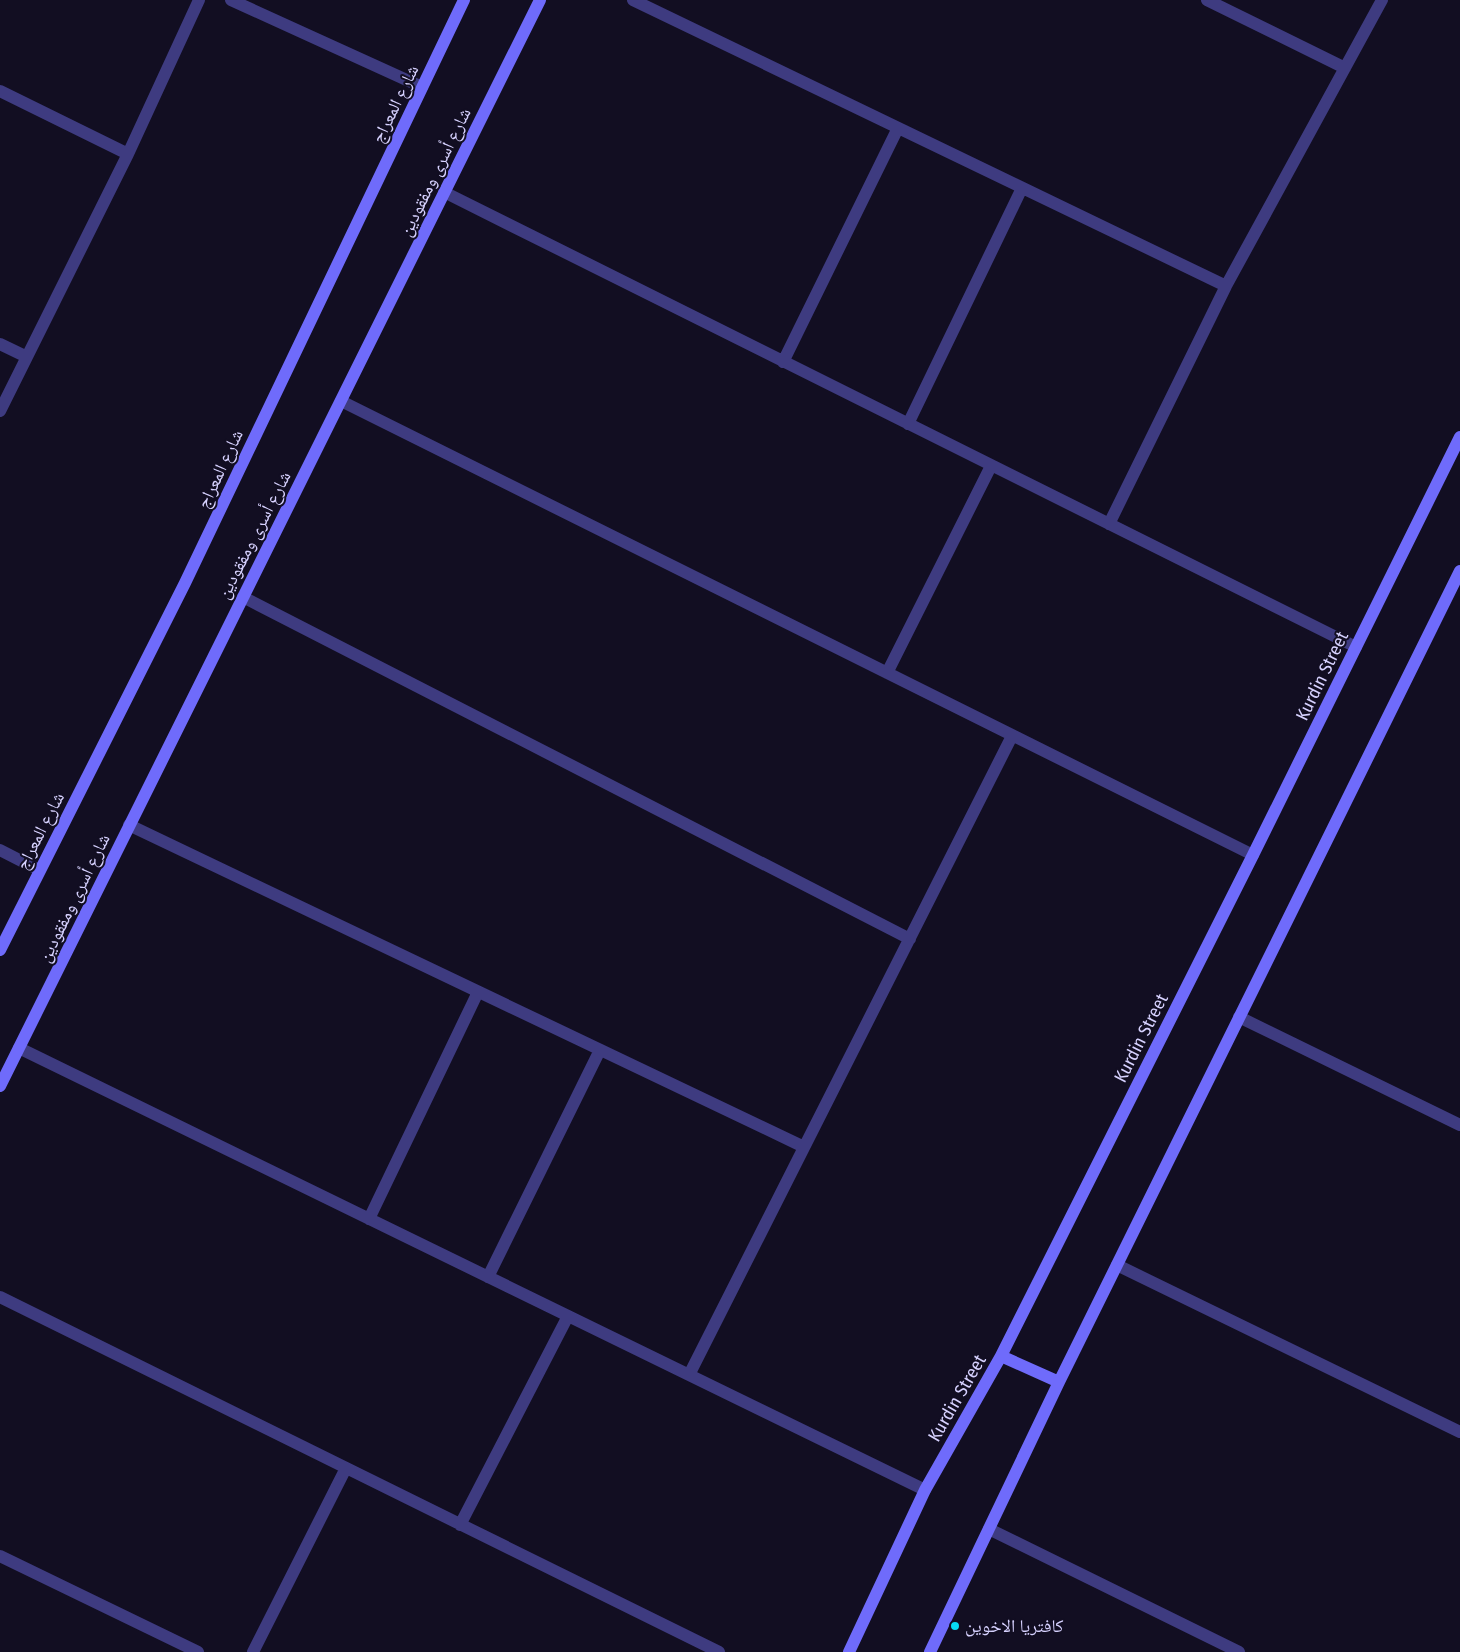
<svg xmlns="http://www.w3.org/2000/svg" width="1460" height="1652" font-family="'Fira Sans Condensed','Noto Naskh Arabic',sans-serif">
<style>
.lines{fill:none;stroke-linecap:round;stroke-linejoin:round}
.street{stroke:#3e3b80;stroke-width:12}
.secondary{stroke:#6f6bfb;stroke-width:12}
.poi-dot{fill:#07dbf4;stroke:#120e22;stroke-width:2}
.labels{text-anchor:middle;stroke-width:4;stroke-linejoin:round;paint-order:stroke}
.street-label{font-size:18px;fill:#d6d1fe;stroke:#120e22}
.poi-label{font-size:18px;fill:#d6d1fe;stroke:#120e22;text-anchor:start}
</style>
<rect width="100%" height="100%" fill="#120e22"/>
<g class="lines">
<path class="street" d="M231,0L422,87
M633,0L1226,286
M1207,0L1345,68
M0,91L128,154
M444,192L1356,647
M0,344L27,357
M783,362L898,128
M341,401L1253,855
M0,411L128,154L199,0
M908,424L1022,188
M1109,524L1226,286L1382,0
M243,597L910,939
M887,673L991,466
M129,825L804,1147
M0,850L39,870
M1239,1017L1460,1125
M19,1048L925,1490
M369,1219L478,992
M1117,1265L1460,1432
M488,1277L600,1050
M0,1297L719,1652
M689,1375L1012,736
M460,1525L568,1316
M989,1529L1239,1652
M0,1556L198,1652
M253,1652L346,1468"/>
<path class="secondary" d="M0,950L185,583L464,0
M0,1086L540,0
M1001,1356L1059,1382
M849,1652L925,1490L1001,1356L1253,855L1460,437
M930,1652L1059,1382L1460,571"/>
</g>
<circle class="poi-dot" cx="955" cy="1626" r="5"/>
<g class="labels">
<g class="street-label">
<text transform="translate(395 104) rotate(-64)" y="6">شارع المعراج</text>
<text transform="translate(435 172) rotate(-64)" y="6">شارع أسرى ومفقودين</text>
<text transform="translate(220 469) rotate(-65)" y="6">شارع المعراج</text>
<text transform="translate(254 535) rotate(-63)" y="6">شارع أسرى ومفقودين</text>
<text transform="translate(1322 676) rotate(-64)" y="6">Kurdin Street</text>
<text transform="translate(40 831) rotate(-63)" y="6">شارع المعراج</text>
<text transform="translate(74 898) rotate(-64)" y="6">شارع أسرى ومفقودين</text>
<text transform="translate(1141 1038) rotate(-63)" y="6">Kurdin Street</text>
<text transform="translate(957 1398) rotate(-60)" y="6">Kurdin Street</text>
</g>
<g class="poi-label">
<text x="965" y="1632">كافتريا الاخوين</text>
</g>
</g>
</svg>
